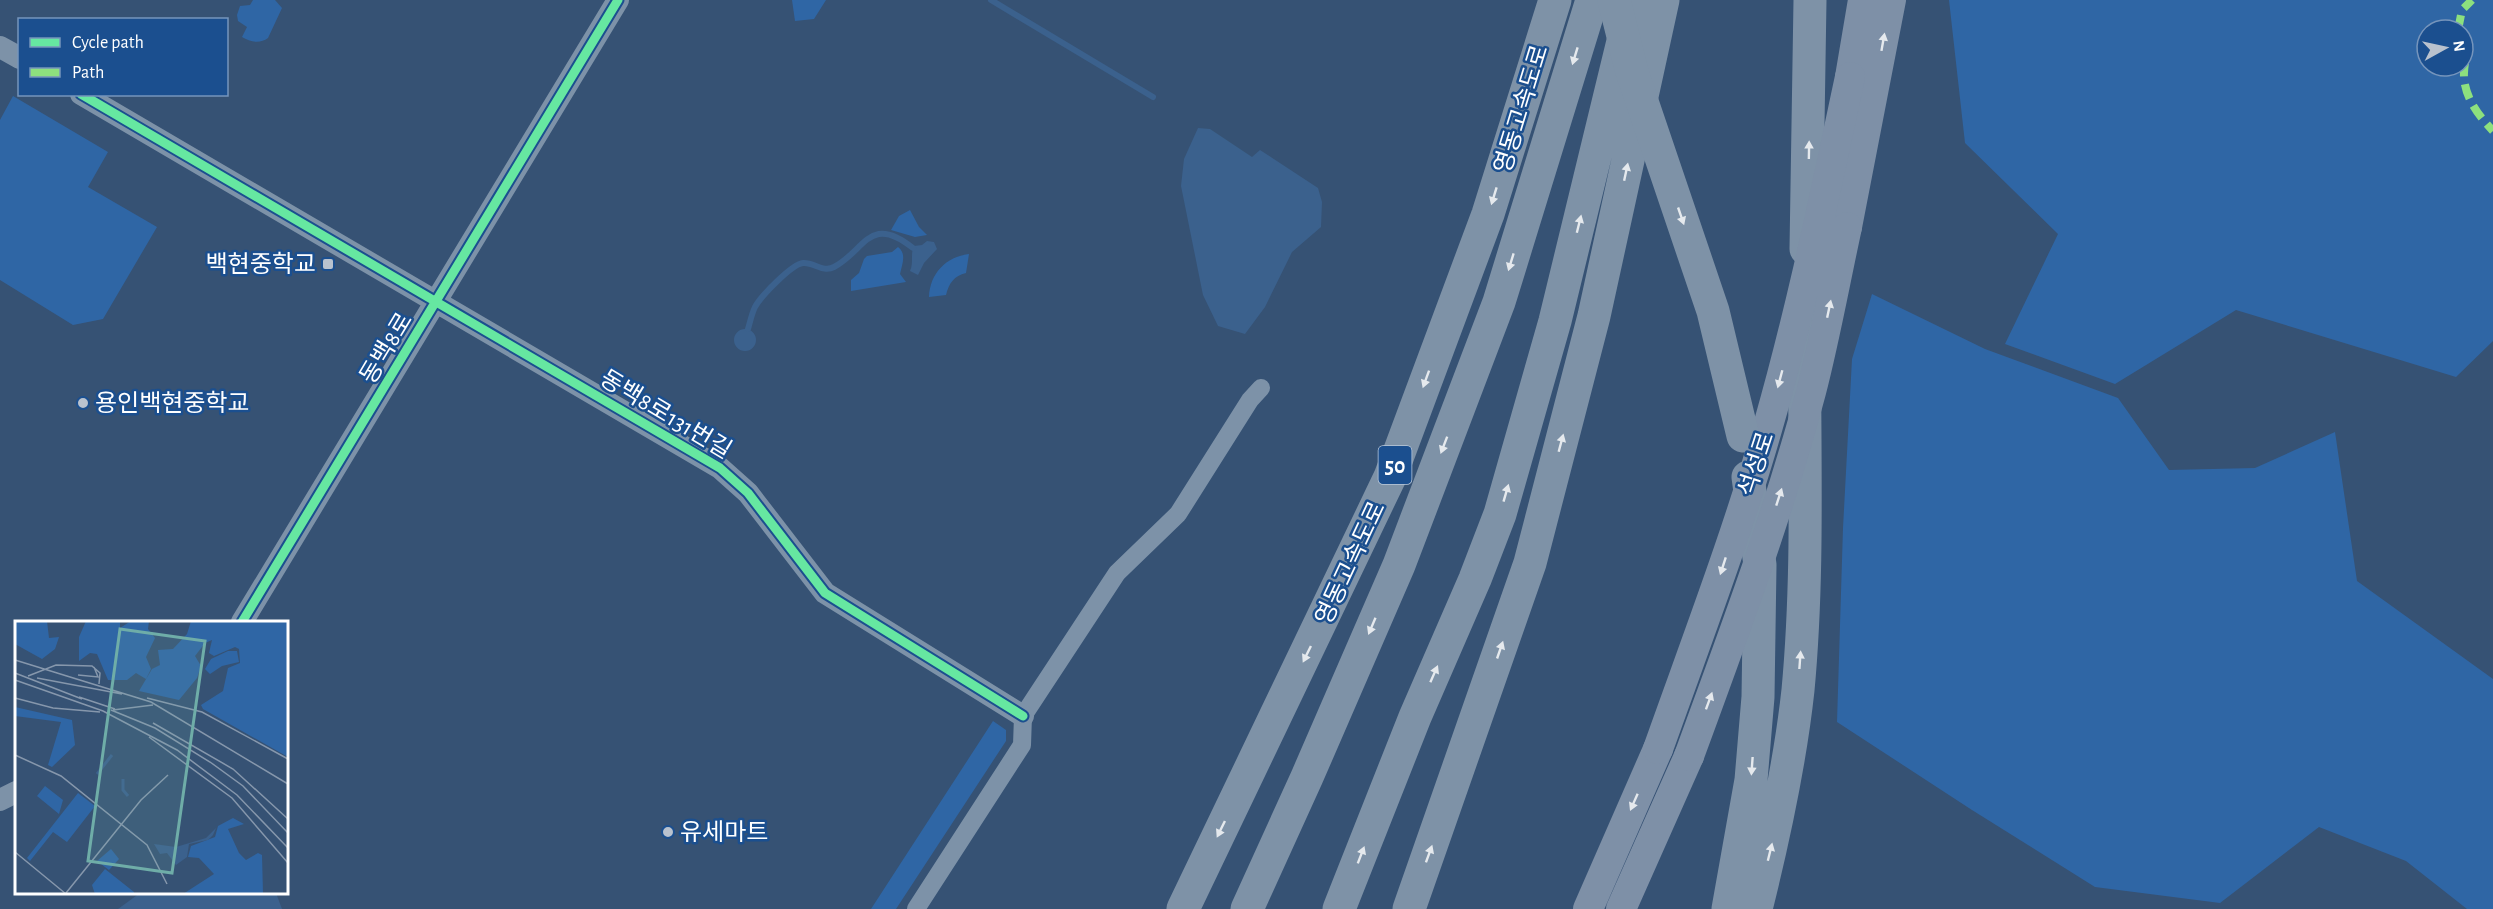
<svg xmlns="http://www.w3.org/2000/svg" width="2493" height="909" font-family="'Alegreya Sans','Noto Sans KR',sans-serif">
<style>
.green{fill:#2f66a5;fill-rule:evenodd}
.water{fill:#3b618d}
.lines{fill:none;stroke-linecap:round;stroke-linejoin:round}
.stream{stroke:#3b618d;stroke-width:6}
.minor{stroke:#7d92a8;stroke-width:18}
.tertiary{stroke:#7d92a8;stroke-width:22}
.trunk{stroke:#7e90a7;stroke-width:30}
.motorway{stroke:#7e92a7;stroke-width:33}
.trunk-bridge{stroke:#7e90a7;stroke-width:30}
.motorway-bridge{stroke:#7e92a7;stroke-width:33}
.quiet{stroke:#8de07e;stroke-width:8;stroke-dasharray:15 8;stroke-linecap:butt}
.cycleway-casing{stroke:#1b4f8f;stroke-width:13}
.cycleway{stroke:#66e7a1;stroke-width:9}
.oneway{fill:#e5e9ed}
.poi-dot{fill:#b9c2ce;stroke:#1b4f8f;stroke-width:2}
.labels{text-anchor:middle;stroke-width:5;stroke-linejoin:round;paint-order:stroke}
.shield{fill:#1b4f8f;stroke:#bbcadd;stroke-width:1.5}
.shield-label{font-size:22px;font-weight:bold;fill:#fff}
.street-label{font-size:24px;fill:#fff;stroke:#1b4f8f}
.poi-label{font-size:24px;fill:#fff;stroke:#1b4f8f;text-anchor:start}
.inset-river{fill:none;stroke:#3b618d;stroke-width:3}
.inset-road{fill:none;stroke:#8697ac;stroke-width:1.5}
.view{fill:#6fada8;fill-opacity:0.15;stroke:#6fada8;stroke-width:3}
.inset-edge{fill:none;stroke:#fff;stroke-width:3}
</style>
<rect width="100%" height="100%" fill="#365274"/>
<path class="green" d="M253,0H275L282,8L268,38C260,44 250,42 242,37L247,27L238,21L237,15L240,6L250,5Z
M792,0H826L814,19L795,21Z
M1949,0H2493V341L2456,377L2236,310L2115,384L2005,344L2058,234L1965,143ZM2427,30H2463V66H2427Z
M13,96L108,152L88,187L157,227L103,319L73,325L0,280V120Z
M910,210L919,227L927,235L915,237L891,230L899,216Z
M898,247C907,254 902,264 900,274L906,282L851,291V280L859,273L864,259L867,256L892,252Z
M969,254L966,273C954,276 949,283 946,295L929,297C930,273 946,257 969,254Z
M1872,294L1985,349L2118,398L2169,470L2255,468L2335,432L2357,581L2493,679V909H2467L2406,861L2319,827L2220,903L2095,887L1972,810L1837,722L1843,528L1852,359Z
M993,721L1006,730V741L896,909H871Z"/>
<path class="water" d="M1198,128L1210,129L1252,157L1260,150L1318,188L1322,202L1321,227L1292,252L1265,307L1245,334L1218,326L1203,295L1181,186L1184,159Z
M927,241L934,242L937,249L924,263L918,275L910,271C914,262 910,254 914,246L922,245Z
M734 340a11 11 0 1 1 22 0a11 11 0 1 1-22 0Z
M140,893H276L282,909H118Z"/>
<g class="lines">
<path class="stream" d="M991,0L1153,97
M748,329C750,322 752,313 755,307C761,296 792,264 803,263C814,262 823,273 834,267C865,251 869,213 913,248"/>
<path class="minor" d="M916,909L1022,745L1023,716L1117,573L1178,514L1250,400L1261,388"/>
<path class="tertiary" d="M0,47L20,58
M81,94L720,468L748,493L825,593L1023,716
M242,622L618,0
M0,800L16,792"/>
<path class="trunk" d="M1850,77L1863,0
M1847,227L1891,0
M1588,909L1658,749
M1621,909L1689,756"/>
<path class="motorway" d="M1806,249L1810,0
M1183,909L1390,477L1488,214L1555,0
M1247,909L1307,777L1399,565L1499,302L1592,0
M1339,909L1415,717L1475,579L1500,514L1555,321L1633,0
M1409,909L1530,563L1594,316L1663,0
M1728,909L1751,780L1758,697L1760,565L1748,477
M1756,909C1774,837 1790,764 1798,690C1810,562 1803,432 1805,303"/>
<path class="trunk-bridge" d="M1658,749C1696,642 1737,535 1768,426C1801,311 1825,194 1850,77
M1689,756C1733,636 1778,516 1811,392C1825,338 1835,282 1847,227"/>
<path class="motorway-bridge" d="M1614,0L1632,72L1713,311L1743,436"/>
<path class="quiet" d="M2458,30L2462,10L2472,0
M2463,39C2470,53 2463,62 2464,77C2465,98 2479,116 2493,131"/>
<defs>
<path id="cycleway" d="M81,94L720,468L748,493L825,593L1023,716
M242,622L618,0"/>
</defs>
<use href="#cycleway" class="cycleway-casing"/>
<use href="#cycleway" class="cycleway"/>
</g>
<defs><path id="oneway-solid" d="M-6-.8H1V-3.2L6.5 0L1 3.2V.8H-6Z" transform="scale(1.5)"/></defs>
<g class="oneway">
<use href="#oneway-solid" transform="translate(1883 42) rotate(-80)"/>
<use href="#oneway-solid" transform="translate(1575 56) rotate(107)"/>
<use href="#oneway-solid" transform="translate(1809 150) rotate(-89)"/>
<use href="#oneway-solid" transform="translate(1626 172) rotate(-78)"/>
<use href="#oneway-solid" transform="translate(1494 196) rotate(107)"/>
<use href="#oneway-solid" transform="translate(1681 216) rotate(71)"/>
<use href="#oneway-solid" transform="translate(1579 224) rotate(-76)"/>
<use href="#oneway-solid" transform="translate(1511 262) rotate(107)"/>
<use href="#oneway-solid" transform="translate(1829 309) rotate(-78)"/>
<use href="#oneway-solid" transform="translate(1426 379) rotate(110)"/>
<use href="#oneway-solid" transform="translate(1780 379) rotate(105)"/>
<use href="#oneway-solid" transform="translate(1561 443) rotate(-75)"/>
<use href="#oneway-solid" transform="translate(1444 445) rotate(111)"/>
<use href="#oneway-solid" transform="translate(1506 493) rotate(-74)"/>
<use href="#oneway-solid" transform="translate(1779 497) rotate(-72)"/>
<use href="#oneway-solid" transform="translate(1723 566) rotate(108)"/>
<use href="#oneway-solid" transform="translate(1372 626) rotate(113)"/>
<use href="#oneway-solid" transform="translate(1500 650) rotate(-71)"/>
<use href="#oneway-solid" transform="translate(1307 654) rotate(116)"/>
<use href="#oneway-solid" transform="translate(1800 660) rotate(-86)"/>
<use href="#oneway-solid" transform="translate(1434 674) rotate(-66)"/>
<use href="#oneway-solid" transform="translate(1709 701) rotate(-70)"/>
<use href="#oneway-solid" transform="translate(1752 766) rotate(94)"/>
<use href="#oneway-solid" transform="translate(1634 802) rotate(114)"/>
<use href="#oneway-solid" transform="translate(1221 829) rotate(116)"/>
<use href="#oneway-solid" transform="translate(1770 852) rotate(-76)"/>
<use href="#oneway-solid" transform="translate(1429 854) rotate(-70)"/>
<use href="#oneway-solid" transform="translate(1361 855) rotate(-69)"/>
</g>
<g class="poi-dot">
<rect x="322" y="258" width="12" height="12" rx="3"/>
<circle cx="83" cy="403" r="6"/>
<circle cx="668" cy="832" r="6"/>
</g>
<g class="labels">
<rect class="shield" x="1378.5" y="446" width="33" height="38" rx="4.5"/>
<g class="shield-label">
<text x="1395" y="473">50</text>
</g>
<g class="street-label">
<text transform="translate(1521 109) rotate(-73)" y="8">영동고속도로</text>
<text transform="translate(386 348) rotate(-59)" y="8">동백8로</text>
<text transform="translate(666 414) rotate(31)" y="8">동백8로131번길</text>
<text transform="translate(1756 464) rotate(-72)" y="8">석성로</text>
<text transform="translate(1350 563) rotate(-65)" y="8">영동고속도로</text>
</g>
<g class="poi-label">
<text x="316" y="272" text-anchor="end">백현중학교</text>
<text x="95" y="411">용인백현중학교</text>
<text x="680" y="840">유세마트</text>
</g>
</g>
<g transform="translate(15 621)">
<rect width="273" height="273" fill="#365274"/>
<path d="M0,0H32L34,17L44,16L40,28L27,38L0,23ZM71,0H105V7L116,0H134L133,8L140,17L131,36L136,48L131,58L121,52L112,59H93L82,33L75,32L64,40V16ZM176,0H273V136L188,88L186,84L208,70L213,47L225,42L224,28L220,26L199,35L194,32L197,19L190,22L180,35L186,45L182,57L164,79L124,70L137,48L145,44L143,29L158,28L172,13ZM213,30H222L224,41L207,45L195,53L190,48L196,38ZM0,86L57,99L60,124L37,146L33,144L46,101L0,95ZM30,165L48,179L44,193L22,175ZM63,172L80,185L52,221L38,211L15,240L12,237ZM218,197L229,203L213,208L224,232L231,239L243,232L247,234L248,273H168L199,253L184,237L173,236L176,225L200,216L203,205ZM96,228L104,238L94,249L82,240ZM90,248L119,271V273H80L77,264Z" fill="#2f66a5"/>
<path d="M201,207L198,214L193,219L174,223L172,236L161,244L152,232L145,233L139,223L161,226L191,217Z" fill="#3b618d"/>
<path class="inset-river" d="M82,153L97,134M108,158V169L113,175"/>
<path class="inset-road" d="M0,39L136,81L273,163M0,52L67,78M63,54L83,56L79,46M13,55L41,44L77,45L85,52L84,63M22,57L107,73M0,59L88,90L162,129L222,174L273,227M64,76L100,88M0,77L38,87L85,91M132,77L187,91L273,138M96,89L140,107L195,141L228,165L273,212M98,89L138,84M138,102L218,148L273,198M134,116L217,177L273,242M0,134L46,155L132,224L152,263M0,231L51,273M51,272L126,179L153,154"/>
<path class="view" d="M105,8L190,20L157,252L73,240Z"/>
<rect width="273" height="273" class="inset-edge"/>
</g>
<rect x="18" y="18" width="210" height="78" fill="#1b4f8f" stroke="#7695bc" stroke-width="1.5"/>
<rect x="30" y="38" width="30" height="9" fill="#66e7a1" stroke="#7695bc" stroke-width="1.5"/>
<text x="72" y="48" font-size="18" fill="#ffffff">Cycle path</text>
<rect x="30" y="68" width="30" height="9" fill="#8de07e" stroke="#7695bc" stroke-width="1.5"/>
<text x="72" y="78" font-size="18" fill="#ffffff">Path</text>
<g transform="translate(2445 48) rotate(82)"><circle r="28" fill="#1b4f8f" stroke="#7695bc" stroke-width="1.5"/>
<path d="M0-4.5L10 22L0 15L-10 22Z" fill="#b9c2ce"/>
<text y="-9" font-size="16" font-weight="bold" text-anchor="middle" fill="#ffffff">N</text>
</g>
</svg>
